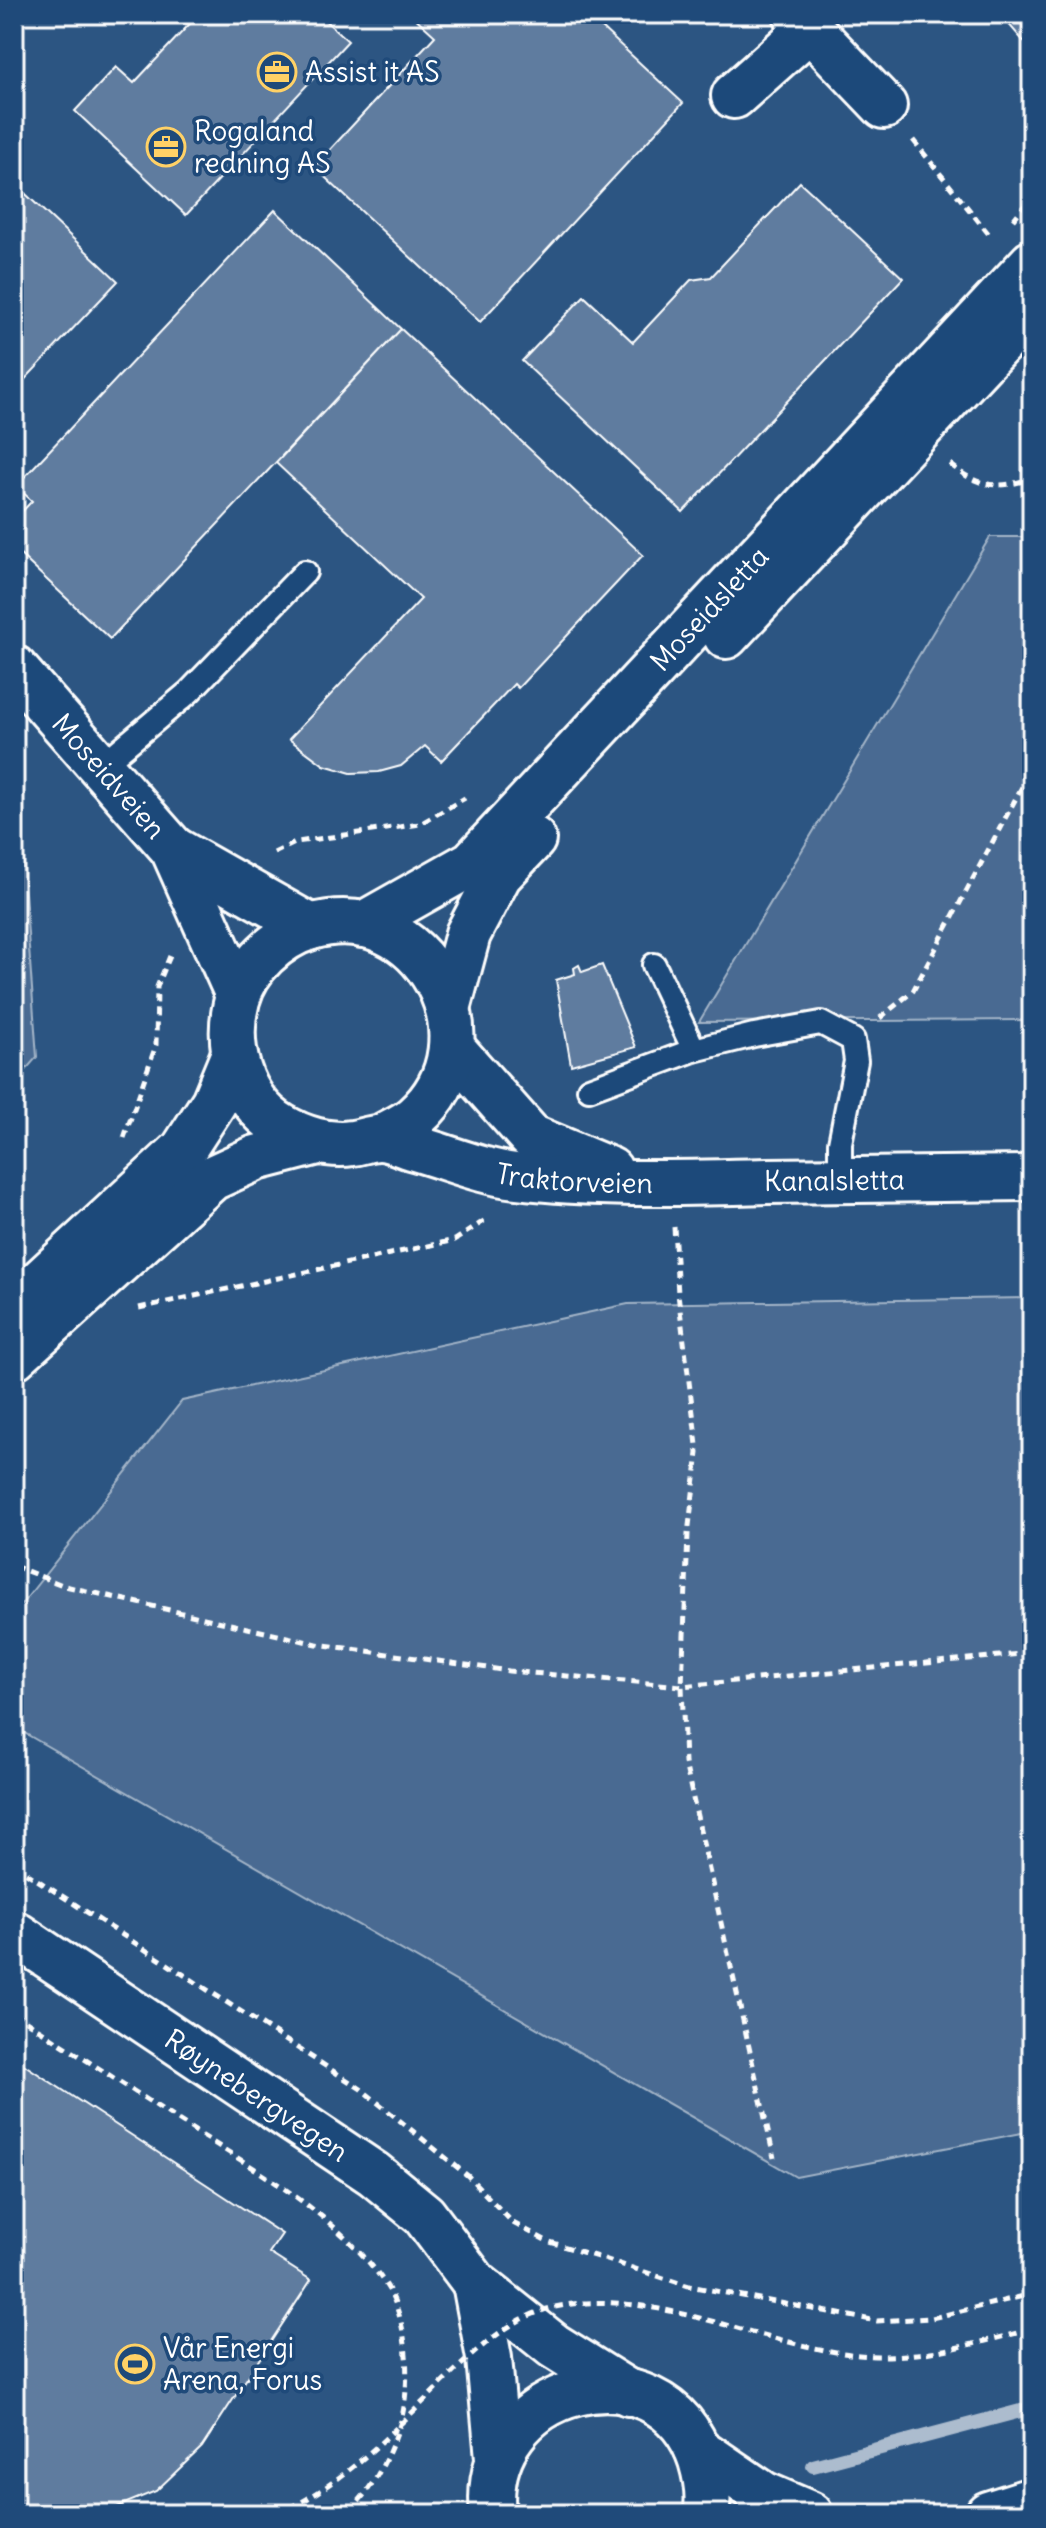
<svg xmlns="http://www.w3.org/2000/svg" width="1046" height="2528" font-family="Delius,sans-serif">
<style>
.green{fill:#486b92;stroke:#a4b5c8;stroke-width:2}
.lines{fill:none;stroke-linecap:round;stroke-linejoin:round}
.stream{stroke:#acbcce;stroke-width:14}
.building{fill:#5e7c9f;stroke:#fff;stroke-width:2}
.lane-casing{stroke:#fff;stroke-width:28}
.street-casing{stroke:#fff;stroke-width:50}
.secondary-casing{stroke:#fff;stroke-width:50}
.path{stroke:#fff;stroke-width:5;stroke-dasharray:8 6;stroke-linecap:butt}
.lane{stroke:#1f4a7a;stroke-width:22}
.street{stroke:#1f4a7a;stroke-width:44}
.secondary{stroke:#1f4a7a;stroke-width:44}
.path-bridge{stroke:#fff;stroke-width:5;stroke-dasharray:8 6;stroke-linecap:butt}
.labels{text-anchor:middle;stroke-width:7;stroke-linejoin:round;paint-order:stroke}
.poi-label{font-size:28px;fill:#fff;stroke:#1f4a7a;text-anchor:start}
.street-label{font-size:28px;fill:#fff;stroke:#1f4a7a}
</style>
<rect width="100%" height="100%" fill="#2c5582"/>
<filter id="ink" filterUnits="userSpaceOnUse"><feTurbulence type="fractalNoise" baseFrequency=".0125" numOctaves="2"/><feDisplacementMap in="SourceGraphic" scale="16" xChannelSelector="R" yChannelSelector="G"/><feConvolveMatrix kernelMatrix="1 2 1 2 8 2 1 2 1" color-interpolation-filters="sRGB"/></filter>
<g filter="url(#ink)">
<path class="green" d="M990,537H1032V1020L699,1022Z
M14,805L19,811L37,1057L14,1083Z
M1032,1298V2131L796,2177L14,1727V1614L182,1401L628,1304Z"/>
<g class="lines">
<path class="stream" d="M813,2466L1032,2408"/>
</g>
<path class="building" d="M199,14H318L348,41L186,215L75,111L116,67L134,83Z
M411,14H587L683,103L480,322L314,167L435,36Z
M1000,14H1032V51Z
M800,182L903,278L683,512L522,361L584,296L633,342L691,280L711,277Z
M14,183L118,281L14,391Z
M275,210L401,329L110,639L14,549V520L32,501L16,486Z
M401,329L643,555L518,688L514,684L441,761L425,746L401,766L379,772L351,773L324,765L289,739L421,599L276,463Z
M579,965L582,972L602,965L636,1047L571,1065L556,980L575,974L574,968Z
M14,2058L282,2234L269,2253L311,2280L202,2447L156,2491L100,2514H14Z"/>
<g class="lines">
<defs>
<path id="lane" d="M102,765L189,692L305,572
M654,965L694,1050
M589,1089L694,1050L754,1035L821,1023L853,1040L856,1061L840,1143V1180"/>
<g id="street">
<path d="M796,14L884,106"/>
<path d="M734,96L809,29"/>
<path d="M726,636L1032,309"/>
<path id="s1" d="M14,668L173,849L238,995"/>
<path d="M173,849L311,927"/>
<path id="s2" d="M362,925L472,863L1032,263"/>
<path d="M449,1005L468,934L499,875L533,839"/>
<path d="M452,1048L531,1137L610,1170"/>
<path id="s3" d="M380,1138C391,1131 405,1126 415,1117C501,1041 422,894 311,927C278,937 246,966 237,1000C225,1045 239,1100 281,1126C301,1138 329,1147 352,1143C361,1142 370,1138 379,1138C389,1138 402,1144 411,1147C445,1156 481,1172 516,1176C598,1186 684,1183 767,1181C855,1180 944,1179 1032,1178"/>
<path d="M14,1306L183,1150L214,1102L233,1056"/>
<path d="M14,1357L212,1178L256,1158L318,1142"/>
</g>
<g id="secondary">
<path id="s4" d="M14,1933L374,2174L424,2215L475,2283L554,2346L629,2393"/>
<path d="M475,2283L489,2358L498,2458"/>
<path d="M697,2449L763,2494L810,2514"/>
<path d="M493,2514C478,2384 662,2339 701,2460C706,2477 710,2496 706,2514"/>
<path d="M988,2514L1032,2500"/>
</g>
</defs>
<use href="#lane" class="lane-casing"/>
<use href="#street" class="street-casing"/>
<use href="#secondary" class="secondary-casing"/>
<path class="path" d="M913,140L992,238
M1013,220L1032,196
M950,464C977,487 999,490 1032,478
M274,853L297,842L420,824L465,798
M880,1018L913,991L1032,768
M124,1138L156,1045L157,987L170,956
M674,1227L678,1294L698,1453L688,1534L682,1686L685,1763L774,2158
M139,1308L455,1240L487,1219
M14,1566L65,1586L317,1644L509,1671L682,1686L1032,1653
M14,1865L361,2089L468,2176L513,2223L547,2241L689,2286L877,2321L932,2318L1032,2294
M14,2013C75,2053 137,2093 198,2133C264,2175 341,2218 386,2285C409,2320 412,2389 399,2427C388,2458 371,2494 345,2514"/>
<use href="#lane" class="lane"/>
<use href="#street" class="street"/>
<use href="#secondary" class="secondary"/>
<path class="path-bridge" d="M277,2514C338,2488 383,2441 429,2396C463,2363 503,2320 551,2308C646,2284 762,2346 859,2355C919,2360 975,2344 1032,2329"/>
</g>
</g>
<defs>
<symbol id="office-ring" viewBox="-11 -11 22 22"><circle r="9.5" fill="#1f4a7a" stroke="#ffd166" stroke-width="1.5"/><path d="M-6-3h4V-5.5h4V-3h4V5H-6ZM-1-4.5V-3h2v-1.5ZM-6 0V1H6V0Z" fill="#ffd166"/></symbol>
<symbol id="stadium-ring" viewBox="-11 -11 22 22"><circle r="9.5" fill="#1f4a7a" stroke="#ffd166" stroke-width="1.5"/><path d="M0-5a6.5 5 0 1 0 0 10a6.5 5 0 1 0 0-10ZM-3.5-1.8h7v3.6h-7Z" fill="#ffd166"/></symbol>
</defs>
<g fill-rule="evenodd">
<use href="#office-ring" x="255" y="50" width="44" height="44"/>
<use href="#office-ring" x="144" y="125" width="44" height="44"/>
<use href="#stadium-ring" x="113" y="2342" width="44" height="44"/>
</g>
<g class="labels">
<g class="poi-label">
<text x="305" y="82">Assist it AS</text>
<text x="194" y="141">Rogaland<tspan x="194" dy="32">redning AS</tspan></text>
<text x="163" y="2358">Vår Energi<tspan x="163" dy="32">Arena, Forus</tspan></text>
</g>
<g class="street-label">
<text dy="10" stroke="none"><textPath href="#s2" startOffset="474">Moseidsletta</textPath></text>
<text dy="10" stroke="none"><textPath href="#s1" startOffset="144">Moseidveien</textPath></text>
<text dy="10" stroke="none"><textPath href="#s3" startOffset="892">Traktorveien</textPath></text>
<text dy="10" stroke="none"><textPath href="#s3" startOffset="1152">Kanalsletta</textPath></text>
<text dy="10" stroke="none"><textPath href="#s4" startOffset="292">Røynebergvegen</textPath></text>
</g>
</g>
<rect width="1046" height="2528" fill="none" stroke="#1f4a7a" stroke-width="48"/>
<rect x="24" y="24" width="998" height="2480" fill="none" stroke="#fff" stroke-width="3" filter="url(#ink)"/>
</svg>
